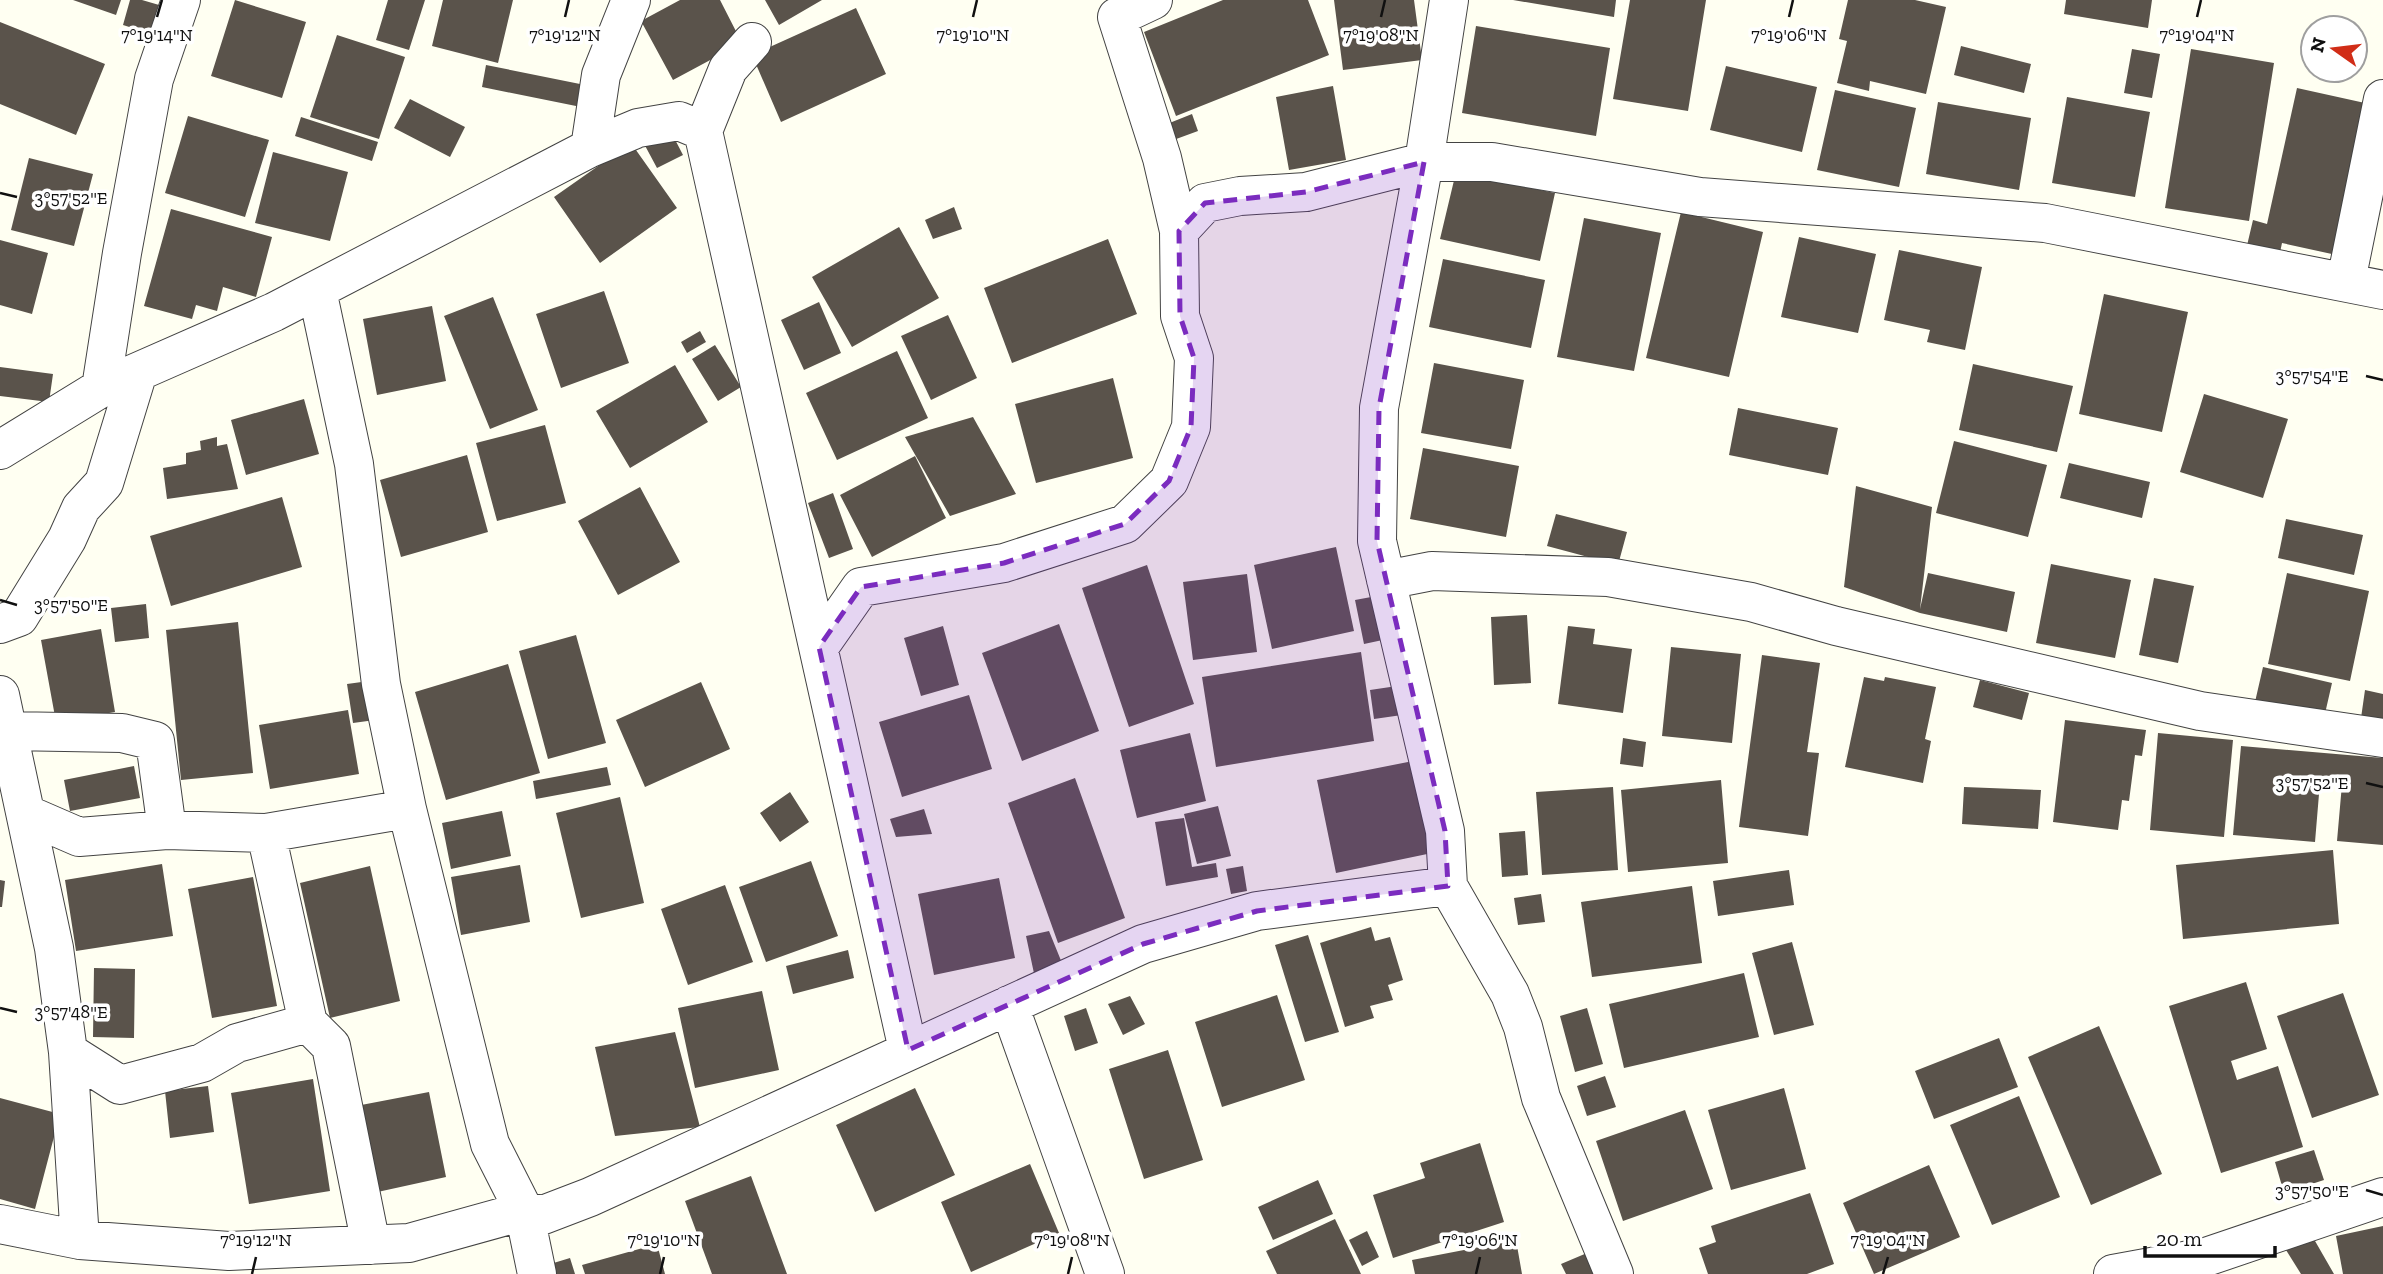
<svg xmlns="http://www.w3.org/2000/svg" width="2383" height="1274" font-family="'Zilla Slab',serif">
<style>
.building{fill:#5a534b}
.lines{fill:none;stroke-linecap:round;stroke-linejoin:round}
.minor-casing{stroke:#434343;stroke-width:40}
.minor{stroke:#fff;stroke-width:38}
.marked{fill:#7b2cbf;fill-opacity:0.2;stroke:#7b2cbf;stroke-width:5;stroke-dasharray:14 9;stroke-linejoin:round}
.ticks{fill:none;stroke:#101010;stroke-width:2.5}
.ticks-label{font-size:18px;text-anchor:middle;fill:#101010;stroke:#fff;stroke-width:7;stroke-linejoin:round;paint-order:stroke}
</style>
<rect width="100%" height="100%" fill="#fffff2"/>
<path class="building" d="M73,0H121L116,15Z
M130,0H142L166,7L158,36L123,25Z
M235,0L306,22L282,98L211,76Z
M388,0H425L409,50L376,40Z
M443,0H513L498,63L432,46Z
M680,0H720L742,43L673,80L641,21Z
M765,0H822L779,25Z
M1223,0H1308L1329,55L1176,116L1144,32Z
M1334,0H1414L1422,60L1343,70Z
M1513,0H1616L1614,17Z
M1630,0H1706L1688,111L1613,99Z
M1848,0H1915L1946,7L1926,94L1870,81L1869,91L1837,83L1847,41L1839,39Z
M2066,0H2152L2148,28L2064,14Z
M856,8L886,74L781,122L752,55Z
M0,22L105,64L76,135L0,104Z
M1476,26L1610,48L1596,136L1462,113Z
M337,35L405,57L379,139L310,117Z
M1961,46L2031,64L2024,93L1954,75Z
M2132,49L2160,54L2152,98L2124,93Z
M2191,49L2274,63L2249,221L2165,208Z
M486,65L585,85L581,107L482,87Z
M1726,66L1817,87L1802,152L1710,130Z
M1333,86L1346,160L1289,170L1276,97Z
M2297,88L2374,105L2341,256L2282,243L2278,262L2245,254L2253,220L2267,224Z
M1835,90L1916,108L1899,187L1817,170Z
M2067,97L2150,112L2135,197L2052,183Z
M410,99L465,127L450,157L394,128Z
M1938,102L2031,118L2019,190L1926,174Z
M1192,114L1198,131L1168,142L1162,126Z
M188,116L269,140L245,217L165,193Z
M301,117L378,142L372,161L295,136Z
M668,126L683,155L657,168L642,140Z
M631,143L677,208L600,263L554,197Z
M273,152L348,172L330,241L255,223Z
M29,158L93,174L74,246L11,230Z
M1456,172L1555,193L1540,261L1440,239Z
M954,207L962,229L933,239L925,220Z
M171,209L272,237L256,297L223,287L217,311L196,305L192,319L144,306Z
M1681,212L1763,232L1729,377L1646,358Z
M1584,218L1661,233L1634,371L1557,357Z
M899,227L939,298L852,347L812,277Z
M1799,237L1876,254L1858,333L1781,317Z
M1108,239L1137,314L1012,363L984,288Z
M0,240L48,253L32,314L0,305Z
M1899,250L1982,267L1965,350L1927,342L1930,330L1884,320Z
M1443,259L1545,280L1531,348L1429,327Z
M604,291L629,363L561,388L536,314Z
M2104,294L2188,312L2162,432L2079,414Z
M493,297L538,410L490,429L444,316Z
M819,302L841,353L804,370L781,320Z
M432,306L446,381L377,395L363,319Z
M948,315L977,378L931,400L901,336Z
M700,331L706,342L687,353L681,342Z
M715,345L741,387L718,401L692,359Z
M897,351L928,418L837,460L806,393Z
M1434,363L1524,380L1511,449L1421,433Z
M1973,364L2073,386L2057,452L1959,430Z
M675,365L708,422L630,468L596,411Z
M0,367L53,374L49,402L0,396Z
M1113,378L1133,458L1036,483L1015,404Z
M2204,394L2288,419L2263,498L2180,472Z
M304,399L319,454L246,475L231,420Z
M1738,408L1838,428L1828,475L1729,455Z
M973,417L1016,494L950,516L905,437Z
M545,425L566,503L497,521L476,443Z
M217,437V446L227,444L238,489L167,499L163,468L186,464V453L201,450L200,441Z
M1954,441L2047,465L2028,537L1936,513Z
M1423,448L1519,466L1506,537L1410,519Z
M467,455L488,532L401,557L380,480Z
M915,456L946,518L872,557L840,495Z
M2069,463L2150,482L2142,518L2060,498Z
M1856,486L1932,507L1920,609L1928,573L2015,592L2007,632L1920,613L1844,587Z
M640,487L680,562L618,595L578,521Z
M833,493L853,549L829,558L808,503Z
M282,497L302,567L171,606L150,536Z
M1556,514L1627,532L1618,565L1547,546Z
M2286,519L2363,535L2354,575L2278,558Z
M1336,547L1354,631L1272,649L1254,565Z
M2051,564L2131,580L2115,658L2036,643Z
M1147,565L1194,704L1129,727L1082,588Z
M2287,573L2369,591L2350,681L2268,664Z
M1247,574L1257,652L1193,660L1183,582Z
M2154,578L2194,586L2178,663L2139,655Z
M1382,595L1392,638L1364,644L1355,600Z
M146,604L149,638L115,642L111,608Z
M1527,615L1531,683L1494,685L1491,617Z
M238,622L253,773L181,780L166,630Z
M1059,624L1099,731L1022,761L982,653Z
M943,626L959,685L921,696L904,638Z
M1568,626L1595,629L1593,644L1632,649L1623,713L1558,704Z
M101,629L115,712L56,722L41,640Z
M576,635L606,743L548,759L519,651Z
M1671,647L1741,654L1732,743L1662,736Z
M1361,652L1374,741L1216,767L1202,677Z
M1762,655L1820,663L1807,752L1819,753L1808,836L1739,827Z
M508,664L540,773L446,800L415,692Z
M2263,667L2332,683L2324,718L2255,702Z
M1864,677L1884,681L1885,677L1936,687L1925,739L1931,741L1923,783L1845,767Z
M1980,680L2029,693L2022,720L1973,707Z
M369,681L375,720L353,723L347,684Z
M701,682L730,749L645,787L616,720Z
M1397,686L1402,715L1374,719L1370,690Z
M2365,690L2383,694V722L2361,718Z
M969,695L992,769L902,797L879,722Z
M348,710L359,774L270,789L259,725Z
M2065,720L2146,730L2142,756L2135,755L2129,801L2122,800L2118,830L2053,822Z
M1190,733L1206,801L1137,818L1120,750Z
M2158,733L2233,740L2224,837L2150,830Z
M1623,738L1646,742L1643,767L1620,764Z
M2241,746L2383,758V845L2337,841L2342,784L2320,782L2315,842L2233,835Z
M1413,761L1432,853L1336,873L1317,780Z
M134,766L140,798L70,811L64,780Z
M607,767L611,785L536,799L533,781Z
M1075,778L1125,918L1058,943L1008,803Z
M1721,780L1728,863L1628,872L1621,790Z
M1613,787L1618,870L1542,875L1536,792Z
M1964,787L2041,790L2038,829L1962,824Z
M790,792L809,822L780,842L760,813Z
M620,797L644,903L581,918L556,813Z
M1218,806L1231,856L1197,864L1184,814Z
M924,809L932,834L896,837L890,819Z
M502,811L511,856L451,869L442,823Z
M1184,818L1192,867L1216,863L1218,877L1166,886L1155,822Z
M1525,831L1528,875L1502,877L1499,833Z
M2333,850L2339,924L2183,939L2176,865Z
M811,861L838,936L766,962L739,887Z
M162,864L173,936L76,951L65,880Z
M520,865L530,922L461,935L451,877Z
M370,866L400,1001L330,1018L300,883Z
M1243,866L1247,891L1231,894L1226,869Z
M1789,870L1794,905L1718,916L1713,881Z
M253,877L277,1006L212,1018L188,889Z
M999,878L1015,958L934,975L918,894Z
M0,880L5,881L2,907H0Z
M725,885L753,962L688,985L661,909Z
M1692,886L1702,963L1592,977L1581,902Z
M1541,894L1545,922L1518,925L1514,898Z
M1371,927L1375,941L1390,937L1403,980L1388,985L1393,1000L1370,1006L1374,1018L1345,1027L1320,943Z
M1049,931L1064,968L1035,978L1026,936Z
M1308,935L1339,1032L1305,1042L1275,945Z
M1792,942L1814,1025L1774,1035L1752,953Z
M848,950L854,978L793,994L786,966Z
M94,968L135,969L134,1038L93,1037Z
M1744,973L1759,1037L1624,1068L1609,1004Z
M2246,982L2267,1049L2231,1061L2237,1080L2278,1066L2303,1147L2221,1173L2169,1006Z
M762,991L779,1070L695,1088L678,1008Z
M2343,993L2379,1095L2312,1118L2277,1016Z
M1277,995L1305,1080L1222,1107L1195,1022Z
M1130,996L1145,1024L1123,1035L1108,1004Z
M1086,1008L1098,1043L1075,1051L1064,1016Z
M1587,1008L1603,1064L1575,1072L1560,1016Z
M2099,1026L2162,1174L2091,1205L2028,1057Z
M675,1032L700,1127L615,1136L595,1047Z
M1999,1038L2018,1087L1934,1119L1915,1071Z
M1168,1050L1203,1160L1144,1179L1109,1069Z
M1605,1076L1616,1107L1587,1116L1577,1086Z
M313,1079L330,1191L249,1204L231,1093Z
M208,1086L214,1132L170,1138L165,1091Z
M915,1088L955,1175L875,1212L836,1125Z
M1784,1088L1806,1169L1731,1190L1708,1110Z
M429,1092L446,1177L373,1193L356,1106Z
M2019,1096L2060,1197L1992,1225L1950,1125Z
M0,1098L60,1114L35,1209L0,1199Z
M1685,1110L1713,1189L1623,1221L1596,1141Z
M1480,1143L1504,1222L1393,1258L1373,1195L1425,1178L1420,1163Z
M2314,1150L2324,1180L2284,1193L2275,1162Z
M1030,1164L1059,1233L971,1272L941,1202Z
M1929,1165L1960,1237L1874,1274L1843,1203Z
M751,1176L787,1274H712L685,1201Z
M1318,1180L1333,1214L1273,1240L1258,1207Z
M1810,1193L1834,1264L1807,1274H1708L1699,1248L1716,1242L1711,1226Z
M1335,1219L1361,1274H1277L1266,1251Z
M2383,1226V1274H2343L2336,1236Z
M1367,1231L1379,1257L1362,1266L1349,1240Z
M2311,1234L2334,1274H2301L2286,1250Z
M1516,1240L1522,1274H1415L1412,1260Z
M657,1244L665,1274H585L582,1265Z
M1587,1253L1596,1274H1566L1561,1264Z
M570,1258L575,1274H550L547,1265Z"/>
<g class="lines">
<defs>
<path id="minor" d="M1449,0L1424,162L1379,408L1377,541L1445,831L1448,886L1510,994L1523,1027L1541,1098L1614,1274
M752,42L728,69L703,131L908,1050
M590,148L601,75L631,0
M1179,231L1205,203L1240,196L1306,192L1424,162H1492L1700,197L2045,223L2383,290
M2346,281L2383,99
M317,290L354,464L381,684L407,809L490,1144L524,1211L537,1274
M101,388L122,253L154,79L181,0
M0,450L101,388L274,312L590,148L638,128L679,121L703,131
M1386,580L1432,571L1608,577L1751,602L1836,626L2200,711L2383,738
M0,624L19,617L67,539L81,508L104,483L138,372
M819,647L861,587L1004,563L1125,524L1169,481L1191,427L1194,358L1180,316L1179,231L1162,158L1117,17L1153,0
M0,695L54,948L68,1052L80,1240
M8,731L122,733L155,741L167,830
M26,814L79,837L167,830L266,833L407,809
M266,833L308,1023L331,1046L371,1245
M1009,1005L1105,1274
M68,1052L120,1085L202,1063L237,1043L308,1023
M0,1224L80,1240L229,1251L409,1243L524,1211L543,1215L590,1197L1143,944L1257,911L1448,886
M2113,1274L2206,1257L2383,1197"/>
</defs>
<use href="#minor" class="minor-casing"/>
<use href="#minor" class="minor"/>
</g>
<path class="marked" d="M1424,162L1379,408L1377,541L1445,831L1448,886L1257,911L1143,944L908,1050L819,647L861,587L1004,563L1125,524L1169,481L1191,427L1194,358L1180,316L1179,231L1205,203L1306,192Z"/>
<path class="ticks" d="M157,17L162,0M565,17L569,0M973,17L977,0M1381,17L1385,0M1789,17L1793,0M2197,17L2201,0M0,193L17,197M2366,376L2383,380M0,600L17,605M2366,783L2383,787M0,1008L17,1012M2366,1190L2383,1195M252,1274L256,1257M660,1274L664,1257M1068,1274L1072,1257M1476,1274L1480,1257M1883,1274L1888,1257"/>
<g class="ticks-label">
<text x="157" y="41">7°19'14"N</text>
<text x="565" y="41">7°19'12"N</text>
<text x="973" y="41">7°19'10"N</text>
<text x="1381" y="41">7°19'08"N</text>
<text x="1789" y="41">7°19'06"N</text>
<text x="2197" y="41">7°19'04"N</text>
<text x="71" y="204">3°57'52"E</text>
<text x="2312" y="382">3°57'54"E</text>
<text x="71" y="611">3°57'50"E</text>
<text x="2312" y="789">3°57'52"E</text>
<text x="71" y="1018">3°57'48"E</text>
<text x="2312" y="1197">3°57'50"E</text>
<text x="256" y="1246">7°19'12"N</text>
<text x="664" y="1246">7°19'10"N</text>
<text x="1072" y="1246">7°19'08"N</text>
<text x="1480" y="1246">7°19'06"N</text>
<text x="1888" y="1246">7°19'04"N</text>
</g>
<g transform="translate(2334 49) rotate(284)"><circle r="33" fill="#ffffff" stroke="#9f9f9f" stroke-width="2"/>
<path d="M0-5L12 26L0 18L-12 26Z" fill="#d12d17"/>
<text y="-10" font-size="19" font-weight="bold" text-anchor="middle" fill="#101010">N</text>
</g>
<path d="M2145 1246v10h130v-10" fill="none" stroke="#101010" stroke-width="3.5"/>
<text x="2156" y="1246" font-size="21" fill="#101010" stroke="#ffffff" stroke-width="5" paint-order="stroke">20 m</text>
</svg>
